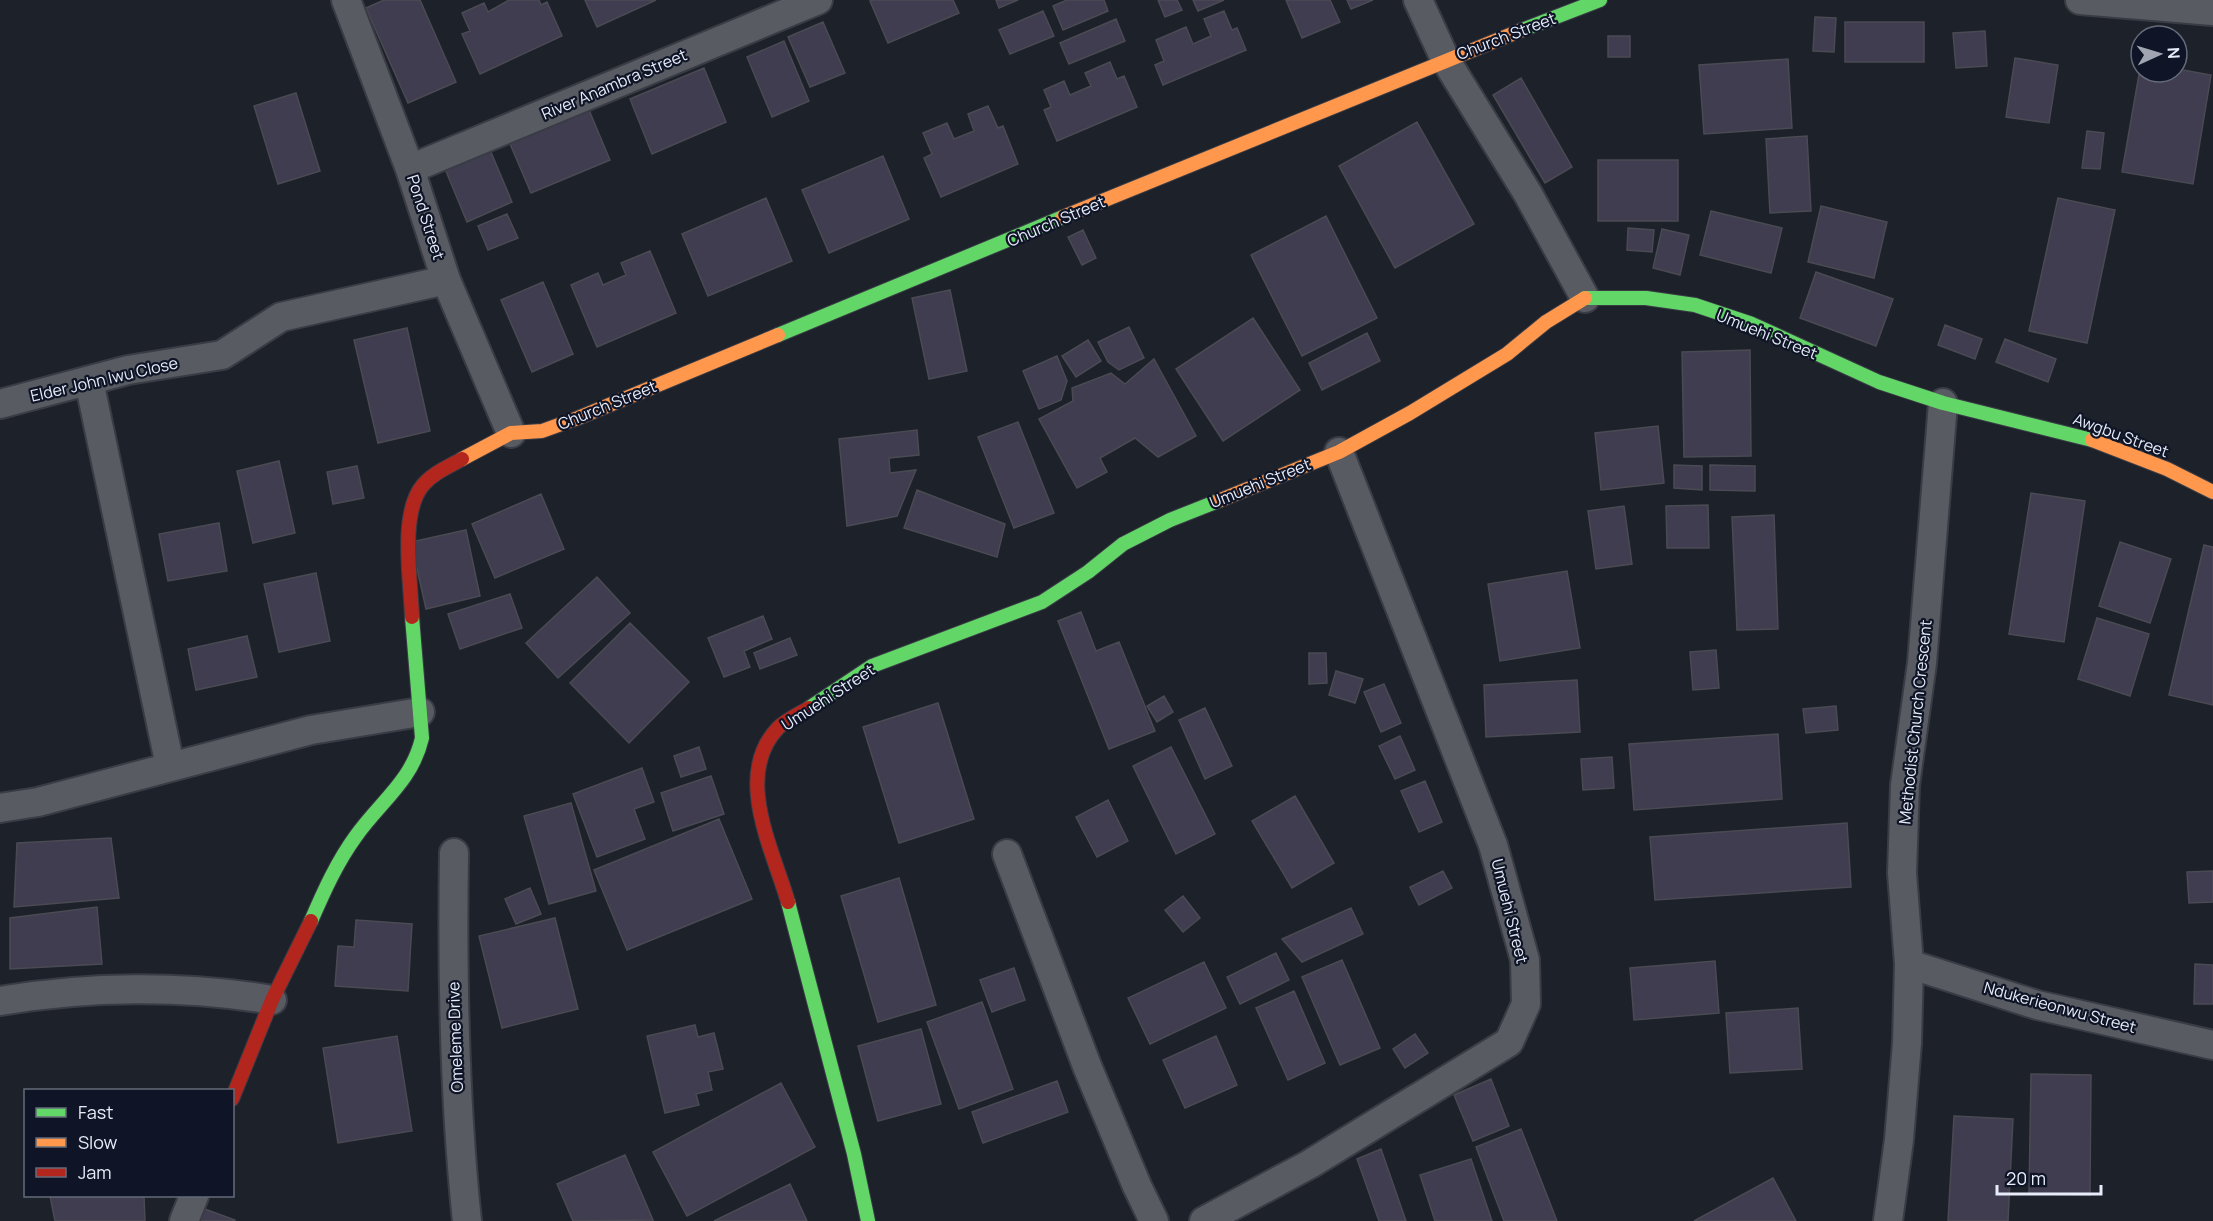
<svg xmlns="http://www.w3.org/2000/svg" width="2213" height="1221" font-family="Manrope,sans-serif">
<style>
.building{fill:#403d50;stroke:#4a4a53;stroke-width:1.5}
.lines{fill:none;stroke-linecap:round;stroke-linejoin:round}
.street-casing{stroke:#393c45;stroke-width:32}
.fast-casing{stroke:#393c45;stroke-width:16}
.slow-casing{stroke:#393c45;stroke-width:16}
.jam-casing{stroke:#393c45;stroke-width:16}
.street{stroke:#585b62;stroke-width:28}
.fast{stroke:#63d668;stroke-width:14}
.slow{stroke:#ff974d;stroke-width:14}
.jam{stroke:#b3261e;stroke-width:14}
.labels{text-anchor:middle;stroke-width:4.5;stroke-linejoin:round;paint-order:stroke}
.street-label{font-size:16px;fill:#e7ecf9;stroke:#0f1526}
</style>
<rect width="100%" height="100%" fill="#1d212a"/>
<path class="building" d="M384,0H420L456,82L408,103L366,8Z
M509,0H539L541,5L547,2L562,36L480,74L462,34L470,31L462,13L484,3L488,12Z
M585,0H656L597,27Z
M873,0H953L959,13L888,43L870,1Z
M996,0H1018L999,8Z
M1067,0H1104L1108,11L1063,30L1053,6Z
M1158,0H1177L1182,10L1165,17Z
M1193,0H1224L1198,11Z
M1286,0H1330L1340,22L1302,38Z
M1347,0H1373L1351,9Z
M1043,11L1054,36L1010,54L999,30Z
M1224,11L1232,30L1237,28L1246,50L1163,85L1155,65L1164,61L1156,40L1186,27L1193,44L1211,36L1204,19Z
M1815,17L1836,18L1834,52L1813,51Z
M1116,19L1125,41L1069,64L1060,43Z
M823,22L845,73L810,87L788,37Z
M1845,22H1924V62H1845Z
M1985,31L1987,66L1956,68L1953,33Z
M1608,36H1630V57H1608Z
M784,41L809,101L772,117L747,57Z
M2015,58L2058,65L2049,123L2006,117Z
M1788,59L1792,128L1704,134L1699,65Z
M1110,62L1117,79L1124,76L1137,107L1057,141L1044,110L1051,107L1044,90L1064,81L1070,95L1091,86L1085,73Z
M2141,63V72H2177V69L2211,75L2193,184L2122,172Z
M704,68L726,122L652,154L630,99Z
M1521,78L1572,167L1545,183L1493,95Z
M296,93L320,171L278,184L254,106Z
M988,106L998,128L1003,126L1018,164L941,197L924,158L932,154L923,133L947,123L954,139L974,131L968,114Z
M589,110L610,160L531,193L510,144Z
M1417,122L1474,224L1395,268L1339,166Z
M2087,131L2104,133L2100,169L2082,168Z
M1807,136L1811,211L1770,213L1766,139Z
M488,145L512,202L467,222L443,164Z
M883,156L909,219L829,253L802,190Z
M1598,160H1678V221H1598Z
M766,198L792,261L708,296L682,234Z
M2058,198L2115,210L2087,343L2029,331Z
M1821,206L1887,222L1874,278L1808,262Z
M1711,211L1782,228L1771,273L1700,255Z
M507,214L518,238L488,250L478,226Z
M1326,216L1377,318L1302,356L1251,255Z
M1628,228L1654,230L1652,252L1627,250Z
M1662,229L1689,235L1680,275L1653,268Z
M1083,230L1096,258L1082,265L1068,237Z
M650,251L676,313L597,347L571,285L598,273L603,285L626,275L621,263Z
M1816,272L1893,299L1876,346L1800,318Z
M543,282L573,354L532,372L501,300Z
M950,290L967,371L929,379L912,298Z
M1253,318L1300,390L1223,441L1176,369Z
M1945,325L1982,339L1975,359L1938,345Z
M1129,327L1144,358L1119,370L1108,362L1098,342Z
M407,328L430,431L378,443L354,340Z
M1367,333L1380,361L1322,390L1309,363Z
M2005,339L2056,359L2048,382L1996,362Z
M1088,340L1101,361L1076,377L1062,356Z
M1750,350L1751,456L1684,457L1682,352Z
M1057,356L1067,381L1061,400L1039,409L1023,371Z
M1154,359L1196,436L1158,457L1135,438L1100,458L1107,472L1077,488L1039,419L1073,401L1072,388L1111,373L1125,384Z
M1018,422L1054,513L1014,528L978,437Z
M1658,426L1664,483L1601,490L1595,433Z
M917,430L919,455L889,458L890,473L916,470L897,516L847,526L839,439Z
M279,461L295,533L253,543L237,471Z
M1674,465L1702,466V490L1674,488Z
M1710,465L1755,466V491L1710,490Z
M357,466L364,498L333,504L327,472Z
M917,490L1005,524L997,557L904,528Z
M2031,493L2085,501L2064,642L2009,634Z
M541,494L564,549L495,578L472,524Z
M1708,505L1709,548H1667L1666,506Z
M1624,506L1632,564L1596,569L1588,511Z
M1774,515L1778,629L1737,630L1732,517Z
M219,523L227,571L168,581L159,534Z
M466,530L480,596L426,609L411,542Z
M2120,542L2171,559L2150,623L2099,606Z
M2204,545L2213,547V705L2169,695Z
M1567,571L1580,648L1500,661L1488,584Z
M316,573L330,641L279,652L264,584Z
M597,577L630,613L558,678L526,643Z
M510,594L522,628L460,649L448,614Z
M1081,612L1096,651L1119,642L1155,731L1109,749L1058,621Z
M763,616L772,639L744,651L750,667L724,677L708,638Z
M2097,618L2149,634L2130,696L2078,679Z
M630,623L689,682L629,743L570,683Z
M247,636L257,677L196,690L188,649Z
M790,638L797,655L760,669L754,653Z
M1716,650L1719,688L1693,690L1690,652Z
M1309,653H1326L1327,683L1309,684Z
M1336,671L1363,679L1355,703L1329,695Z
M1577,680L1580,732L1486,737L1484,685Z
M1384,684L1401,723L1381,732L1364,692Z
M1164,696L1173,712L1157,722L1147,706Z
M938,703L974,819L899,843L863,727Z
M1836,706L1838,730L1806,733L1803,709Z
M1205,708L1232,766L1205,779L1179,720Z
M1778,734L1782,799L1634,810L1629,744Z
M1400,736L1415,770L1395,779L1379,746Z
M699,747L706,769L681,777L674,756Z
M1171,747L1215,834L1176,854L1133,766Z
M1612,757L1614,788L1583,790L1581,759Z
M642,768L654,802L634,809L645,839L597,857L573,794Z
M711,776L724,814L673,831L661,793Z
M1425,781L1442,822L1419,832L1401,791Z
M1295,796L1334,863L1292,888L1252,821Z
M1108,800L1128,841L1097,857L1076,817Z
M571,803L596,891L549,904L524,816Z
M719,819L752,899L627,950L594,870Z
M1847,823L1851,887L1655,900L1650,837Z
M111,838L119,898L14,907L17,843Z
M1443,871L1452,888L1419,905L1410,887Z
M2213,871V902L2189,903L2187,872Z
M899,878L936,1005L878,1022L841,896Z
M530,888L541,914L516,924L505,899Z
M1183,896L1200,918L1183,932L1165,910Z
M97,907L102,964L10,969V918Z
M1351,908L1363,934L1302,962L1282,939Z
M555,918L578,1009L502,1028L479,936Z
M356,920L412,924L408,991L335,986L338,946L354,947Z
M1276,953L1289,980L1240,1004L1227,977Z
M1342,960L1380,1048L1340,1065L1302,977Z
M1715,961L1719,1013L1634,1020L1630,968Z
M1204,962L1226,1008L1150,1044L1128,998Z
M2195,964L2213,965V1004H2194Z
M1014,968L1025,1000L992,1012L980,980Z
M1294,991L1325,1063L1288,1080L1256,1008Z
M982,1002L1013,1089L959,1109L927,1022Z
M1798,1008L1802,1069L1730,1073L1726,1013Z
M695,1025L698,1037L714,1033L723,1069L708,1072L712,1090L696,1094L699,1105L665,1113L647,1036Z
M921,1029L941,1104L878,1121L858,1046Z
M1415,1034L1428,1053L1405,1068L1393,1049Z
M397,1036L412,1131L338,1143L323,1048Z
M1216,1036L1237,1085L1185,1108L1163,1060Z
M2031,1074L2091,1075L2090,1195L2029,1194Z
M1491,1079L1509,1126L1473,1141L1454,1095Z
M1057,1081L1068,1112L983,1143L972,1112Z
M781,1083L815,1147L687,1216L653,1152Z
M1954,1116L2013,1119L2008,1221H1948Z
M1521,1129L1557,1221H1504L1476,1147Z
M1381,1149L1406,1221H1379L1357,1159Z
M625,1155L653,1220L573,1221L557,1184Z
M1471,1159L1492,1221H1435L1420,1175Z
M1773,1178L1796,1221H1694Z
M790,1184L807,1221H714Z
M50,1196H144L145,1221H55Z
M202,1208L235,1220L234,1221H197Z"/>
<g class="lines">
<defs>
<path id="street" d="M346,0L410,169L446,280L511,433
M1418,0L1445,59L1528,194L1585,298
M2080,0L2213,11
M410,169L818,0
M89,381L170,766
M0,404L128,370L222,355L281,317L446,280
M0,808L38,802L311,730L420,712
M454,853C452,976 454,1098 467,1221
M1007,854L1087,1066L1137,1186L1154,1221
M1909,964L2037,1005L2213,1045
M0,1001C88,986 184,985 272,1000
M184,1221L194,1196
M1204,1221L1310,1164L1509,1042L1526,1004L1525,960L1493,845L1339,452
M1888,1221L1899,1140L1907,1043L1909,964L1902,873L1905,785L1922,663L1943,403"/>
<path id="fast" d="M1522,30L1600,0
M1585,298H1646L1695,305L1752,324L1879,382L1943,403L2092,440
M778,335L1063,217
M809,708L872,666L1042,602L1088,572L1123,544L1170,520L1218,501
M788,902L854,1154L868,1221
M311,921C324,891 337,862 356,836C381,801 412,781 422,738L412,617"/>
<path id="slow" d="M1063,217L1522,30
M2092,440L2167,469L2213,492
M462,459L511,433L542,431L578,418L778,335
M1218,501L1339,452L1410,413L1507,354L1546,322L1585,298"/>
<path id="jam" d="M412,617C411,582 399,513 423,485C433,473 448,467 462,459
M788,902C773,850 733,775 778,728C786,720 799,714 809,708
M232,1099L272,1000L311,921"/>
</defs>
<use href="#street" class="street-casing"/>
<use href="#fast" class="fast-casing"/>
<use href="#slow" class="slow-casing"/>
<use href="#jam" class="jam-casing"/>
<use href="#street" class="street"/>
<use href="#fast" class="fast"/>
<use href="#slow" class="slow"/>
<use href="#jam" class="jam"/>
</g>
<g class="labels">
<g class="street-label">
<text transform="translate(1506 36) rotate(-21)" y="6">Church Street</text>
<text transform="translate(614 84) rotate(-23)" y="6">River Anambra Street</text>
<text transform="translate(426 217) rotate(72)" y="6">Pond Street</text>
<text transform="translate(1056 221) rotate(-23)" y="6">Church Street</text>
<text transform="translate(1767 334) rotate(22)" y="6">Umuehi Street</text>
<text transform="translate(104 379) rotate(-13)" y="6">Elder John Iwu Close</text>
<text transform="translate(607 405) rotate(-22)" y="6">Church Street</text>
<text transform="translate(2121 435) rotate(20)" y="6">Awgbu Street</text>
<text transform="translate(1260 483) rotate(-22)" y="6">Umuehi Street</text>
<text transform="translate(828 697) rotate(-33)" y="6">Umuehi Street</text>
<text transform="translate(1915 722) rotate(-84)" y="6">Methodist Church Crescent</text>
<text transform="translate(1510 911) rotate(76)" y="6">Umuehi Street</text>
<text transform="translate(2060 1007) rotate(15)" y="6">Ndukerieonwu Street</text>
<text transform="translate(455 1037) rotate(-92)" y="6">Omeleme Drive</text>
</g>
</g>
<rect x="24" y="1089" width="210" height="108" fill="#0f1526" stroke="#656b7a" stroke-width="1.5"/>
<rect x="36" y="1108" width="30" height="9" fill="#63d668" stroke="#656b7a" stroke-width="1.5"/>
<text x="78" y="1119" font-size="18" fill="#e7ecf9">Fast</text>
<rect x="36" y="1138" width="30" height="9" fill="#ff974d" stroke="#656b7a" stroke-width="1.5"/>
<text x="78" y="1149" font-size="18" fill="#e7ecf9">Slow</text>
<rect x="36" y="1168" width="30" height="9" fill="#b3261e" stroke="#656b7a" stroke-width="1.5"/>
<text x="78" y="1179" font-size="18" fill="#e7ecf9">Jam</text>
<g transform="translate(2159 54) rotate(86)"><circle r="28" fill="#0f1526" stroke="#656b7a" stroke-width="1.5"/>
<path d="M0-4.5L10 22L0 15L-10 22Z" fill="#a0a5b1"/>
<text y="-9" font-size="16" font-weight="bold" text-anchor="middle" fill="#e7ecf9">N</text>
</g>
<path d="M1997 1185v9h104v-9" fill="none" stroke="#e7ecf9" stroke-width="3"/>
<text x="2006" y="1185" font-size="18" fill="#e7ecf9" stroke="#0f1526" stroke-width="4.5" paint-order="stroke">20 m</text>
</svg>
